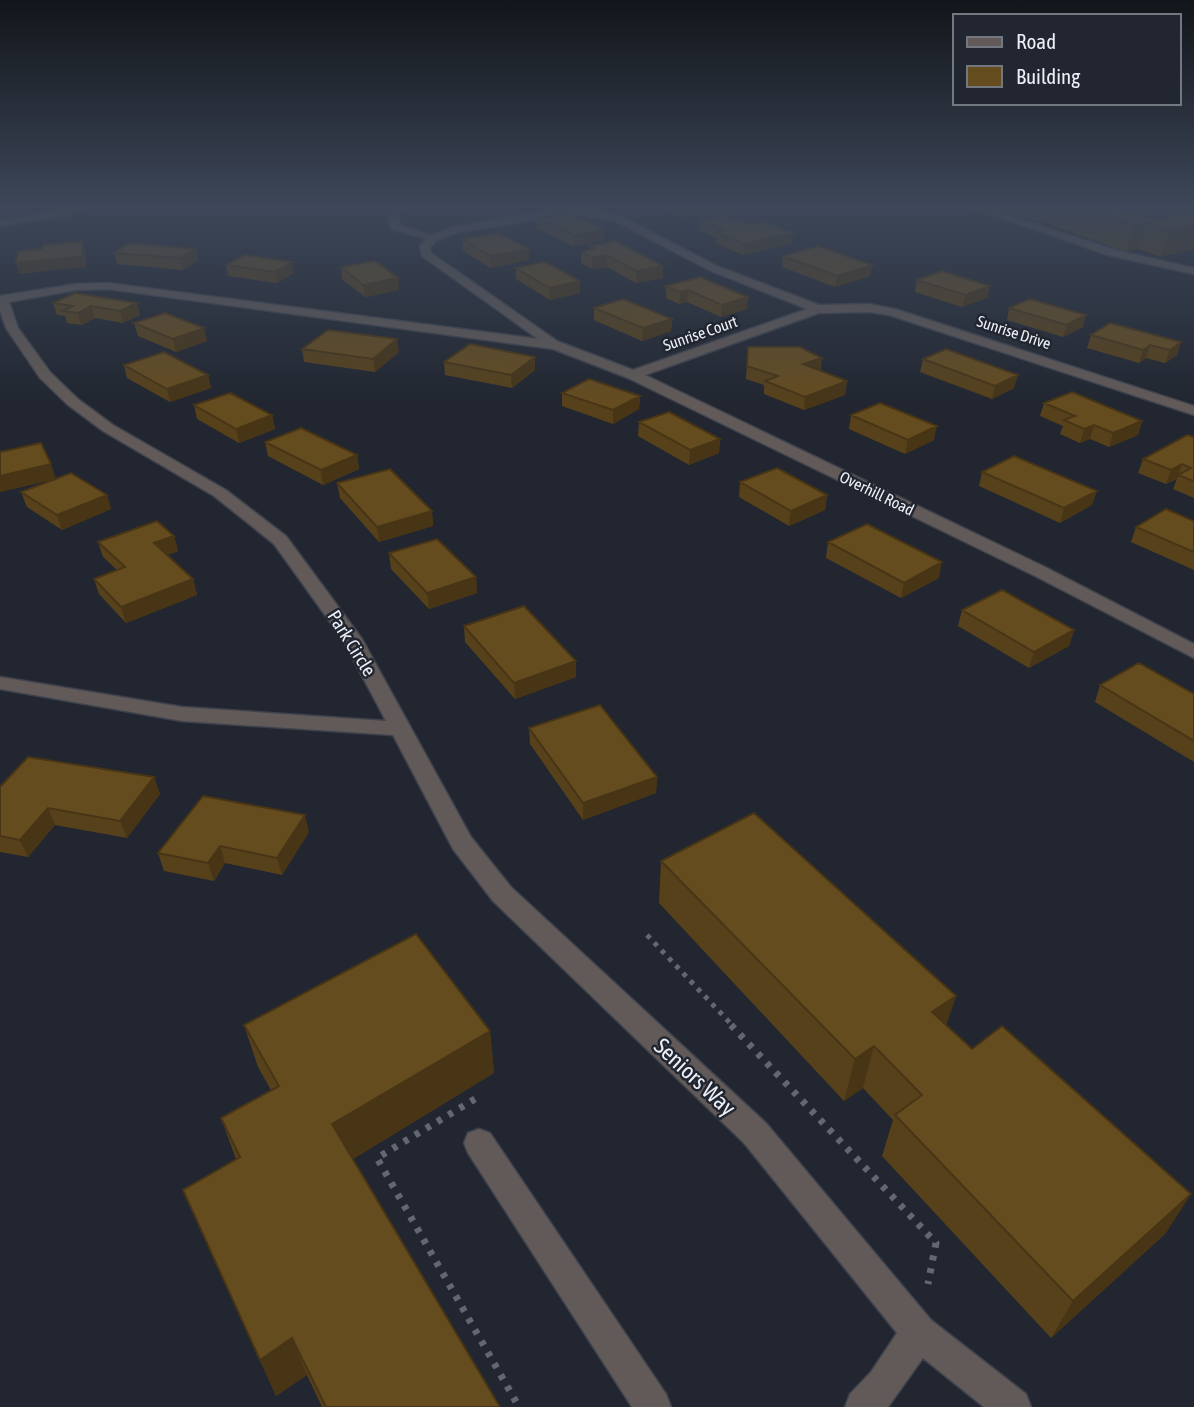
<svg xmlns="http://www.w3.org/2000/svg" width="1194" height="1407" font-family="'Asap Condensed',sans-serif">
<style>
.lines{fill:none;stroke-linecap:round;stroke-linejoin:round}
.minor-casing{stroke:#3e424c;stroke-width:3}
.path-far1{stroke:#636771;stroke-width:5;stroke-dasharray:4.5 6;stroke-linecap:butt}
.path{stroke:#636771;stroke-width:7;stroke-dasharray:5 8;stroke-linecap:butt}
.minor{fill:#615a58;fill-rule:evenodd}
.wall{fill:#57411b}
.shaded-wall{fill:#473516}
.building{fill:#654c1f;stroke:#473516;stroke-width:2}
.labels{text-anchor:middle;stroke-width:5;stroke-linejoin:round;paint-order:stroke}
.far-street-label{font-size:16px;fill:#edf0f8;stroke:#212630}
.street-label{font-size:19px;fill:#edf0f8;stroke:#212630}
.near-street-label{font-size:23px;fill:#edf0f8;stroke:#212630}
</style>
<rect width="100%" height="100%" fill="#212630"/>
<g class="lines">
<defs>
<path id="minor" d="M75,207H88L68,216L0,226V220Z
M399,207H410L398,217L400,225L432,235L452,227L538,212L571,208L598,210L621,216L717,266L819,305L869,304L895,309L1194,406V415L889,315L869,312L819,313L645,375L1045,567L1194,644V658L1033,575L628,378L553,349L108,289L76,290L9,302L18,328L50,372L78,399L113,425L226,490L286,536L362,639L471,837L511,887L766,1123L931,1320L1026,1394L1031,1407H984L923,1358L888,1407H845L850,1394L871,1372L897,1333L744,1143L493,901L453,849L393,735L182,721L0,689V677L182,707L386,721L343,640L274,544L214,496L103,431L68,405L40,378L6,328L0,311V296L76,284L108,283L538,339L422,256L420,246L426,239L391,229L388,216ZM571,214L613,220L709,270L807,309L633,370L557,341L431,253L430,247L437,240L455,233Z
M970,207H984L1115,250L1194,268V274L1108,255Z
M479,1129L490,1133L666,1394L671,1407H632L468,1153L464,1143L468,1133Z"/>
</defs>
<use href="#minor" class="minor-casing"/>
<path class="path-far1" d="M647,935L733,1026"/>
<path class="path" d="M731,1025L936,1243L928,1284
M475,1099L377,1158L519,1407"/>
<use href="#minor" class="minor"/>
</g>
<path class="wall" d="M661,207H709L708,213L683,217Z
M999,207H1113L1155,220L1194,212V249L1161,257L1139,249L1127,252Z
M538,218L604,240L574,246L538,229Z
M701,220L749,224L793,233L791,244L743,255L715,243L716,238L700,231Z
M462,239L529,249V260L491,268L463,251Z
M589,246L663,278L636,283L607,267L592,269L581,263V251L589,250Z
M114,253L198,260L183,270L117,264Z
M783,256L870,276L835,287L782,267Z
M226,265L294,273L277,283L228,276Z
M341,267L398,278L399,290L365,297L342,279Z
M516,268L580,281V293L550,300L516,279Z
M700,277L747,309L721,317L687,302L679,304L666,298V286Z
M917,280L990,286L987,298L962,307L915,292Z
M53,303H137L140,315L123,323L95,318L81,325L67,323L65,316L57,315Z
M594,308L672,319L671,331L642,341L594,320Z
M1009,308L1083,327L1063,337L1007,320Z
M134,323L207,341L176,352L138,336Z
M1091,335L1181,342L1177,355L1165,363L1146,358L1139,363L1087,348Z
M748,347L847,381L845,395L804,410L764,394V385L746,379Z
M302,349L399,352L375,372L304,362Z
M923,359L1014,388L992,399L920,372Z
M444,362L535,370L512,388L445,375Z
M124,365L208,375L211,388L170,402L127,378Z
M562,393L640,396L639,409L613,424L562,406Z
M1044,403L1142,421L1138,435L1109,447L1090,439L1080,443L1060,434L1063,426L1040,416Z
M194,405L272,415L275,429L239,443L197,419Z
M851,415L934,440L905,454L849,429Z
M639,422L720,439L719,453L689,465L638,436Z
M1194,437V498L1173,489L1177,479L1166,484L1138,473L1143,459Z
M265,442L357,455L359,469L323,485L268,456Z
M0,452L56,479L107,495L111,509L62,530L27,507L21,492L55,479L0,492Z
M982,472L1092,505L1060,523L979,486Z
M740,482L827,495L825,510L789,526L739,497Z
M337,483L432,511L433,526L379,542L340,498Z
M1194,521V570L1131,542L1136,527Z
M174,536L178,551L167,555L193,579L197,595L126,623L99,594L94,579L117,570L103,557L98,542Z
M828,542L939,578L901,598L826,558Z
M389,553L476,577L477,593L429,609L391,569Z
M962,610L1074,630L1069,646L1029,668L958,626Z
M464,626L576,677L515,699L465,642Z
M1100,685L1194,694V762L1095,702Z
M529,728L657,777L656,793L583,820L530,744Z
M154,777L160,794L127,838L55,825L28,857L0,852V787Z
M309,832L282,875L225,863L214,881L164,871L158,853Z
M661,861L956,996L946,1025L972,1049L1191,1194L1165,1234L1051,1338L882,1156L893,1120L863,1088L844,1101L659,903Z
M244,1025L490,1031L494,1073L353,1159L500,1407H322L307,1375L276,1396L183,1190L236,1159L221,1118L271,1090L258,1067Z"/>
<path class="shaded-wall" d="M683,207H709L708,213L683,217Z
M1147,223L1139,249L1127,252L1134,225Z
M1194,225V249L1161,257L1169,230Z
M604,229V240L574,246V235Z
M793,233L791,244L743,255L744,244Z
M83,241L86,252V267L19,274L16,263Z
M196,249L198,260L183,270L180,258Z
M529,249V260L491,268L490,256Z
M607,255V267L592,269V258Z
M292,262L294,273L277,283L275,272Z
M872,265L870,276L835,287L837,276Z
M663,266V278L636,283V271Z
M398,278L399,290L365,297L363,285Z
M580,281V293L550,300L549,288Z
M990,286L987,298L962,307L965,295Z
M688,290L687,302L679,304L680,292Z
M748,297L747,309L721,317L722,305Z
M137,303L140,315L123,323L120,311Z
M91,306L95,318L81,325L78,313Z
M1086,315L1083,327L1063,337L1067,325Z
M672,319L671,331L642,341L643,328Z
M204,328L207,341L176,352L173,339Z
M397,339L399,352L375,372L373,359Z
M1181,342L1177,355L1165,363L1170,350Z
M1150,345L1146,358L1139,363L1143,350Z
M535,357V370L512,388L511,375Z
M822,358L821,371L803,364Z
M208,375L211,388L170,402L167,389Z
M1018,375L1014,388L992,399L995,386Z
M847,381L845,395L804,410L805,397Z
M640,396L639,409L613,424V410Z
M272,415L275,429L239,443L236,429Z
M1142,421L1138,435L1109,447L1113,433Z
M1094,425L1090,439L1080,443L1084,429Z
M937,426L934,440L905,454L908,440Z
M720,439L719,453L689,465L690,450Z
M357,455L359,469L323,485L321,470Z
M51,464L56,479L0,492V476Z
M1182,464L1177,479L1166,484L1171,470Z
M1097,491L1092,505L1060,523L1064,508Z
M107,495L111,509L62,530L57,515Z
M827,495L825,510L789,526L791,511Z
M432,511L433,526L379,542L377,527Z
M174,536L178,551L158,559L154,543Z
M942,562L939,578L901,598L904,583Z
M476,577L477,593L429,609L427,593Z
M193,579L197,595L126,623L121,607Z
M1074,630L1069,646L1029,668L1034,652Z
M576,661V677L515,699L514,683Z
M154,777L160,794L127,838L120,821Z
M657,777L656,793L583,820V803Z
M48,808L55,825L28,857L20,840Z
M305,815L309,832L282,875L277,858Z
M220,846L225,863L214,881L208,863Z
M956,996L942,1038L932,1012Z
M490,1031L494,1073L343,1165L332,1124Z
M874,1046L863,1088L844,1101L855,1059Z
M1191,1194L1165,1234L1051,1338L1073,1301Z
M292,1338L307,1375L276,1396L260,1360Z"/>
<path class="building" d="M1078,207H1113L1155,220L1194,212V225L1169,230L1147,223L1134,225Z
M566,212L604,229L574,235L538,218Z
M726,215L749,224L762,221L793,233L744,244L716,232L724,230L701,220Z
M499,233L529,249L490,256L462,239Z
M83,241V256L16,263L18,251L42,249L43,245Z
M615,241L663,266L636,271L607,255L592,258L581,251L594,249L589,246Z
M130,243L196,249L180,258L114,253Z
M818,246L872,265L837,276L783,256Z
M245,255L292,262L275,272L226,265Z
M375,261L398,278L363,285L341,267Z
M545,262L580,281L549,288L516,268Z
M942,271L990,286L965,295L917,280Z
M700,277L748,297L722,305L688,290L680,292L666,286Z
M75,293L137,303L120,311L91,306L78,313L63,311L73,306L53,303Z
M623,299L672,319L643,328L594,308Z
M1030,299L1086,315L1067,325L1009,308Z
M165,313L204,328L173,339L134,323Z
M1110,323L1181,342L1170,350L1150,345L1143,350L1091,335Z
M328,330L397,339L373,359L302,349Z
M470,344L535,357L511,375L444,362Z
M748,347H800L822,358L803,364L847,381L805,397L765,381L778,376L747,366Z
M946,349L1018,375L995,386L923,359Z
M164,352L208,375L167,389L124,365Z
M589,379L640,396L613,410L562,393Z
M1072,392L1142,421L1113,433L1094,425L1084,429L1064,420L1075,416L1044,403Z
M230,393L272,415L236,429L194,405Z
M880,403L937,426L908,440L851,415Z
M669,412L720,439L690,450L639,422Z
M301,428L357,455L321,470L265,442Z
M1187,435L1194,437V481L1178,475L1191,468L1182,464L1171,470L1143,459Z
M41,443L51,464L0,476V452Z
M1014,456L1097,491L1064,508L982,472Z
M777,468L827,495L791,511L740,482Z
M390,469L432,511L377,527L337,483Z
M71,473L107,495L57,515L21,492Z
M1166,509L1194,521V552L1136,527Z
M157,521L174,536L154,543L193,579L121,607L94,579L125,567L98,542Z
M867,524L942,562L904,583L828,542Z
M437,539L476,577L427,593L389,553Z
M1002,590L1074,630L1034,652L962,610Z
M524,606L576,661L514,683L464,626Z
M1139,663L1194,694V741L1100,685Z
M600,705L657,777L583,803L529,728Z
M28,757L154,777L120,821L48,808L20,840L0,836V787Z
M203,796L305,815L277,858L220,846L208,863L158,853Z
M754,813L956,996L932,1012L972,1049L1002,1026L1191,1194L1073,1301L895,1115L922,1095L874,1046L855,1059L661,861Z
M416,934L490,1031L332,1124L500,1407H326L292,1338L260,1360L183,1190L240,1157L221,1118L279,1086L244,1025Z"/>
<linearGradient id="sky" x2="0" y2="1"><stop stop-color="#12151a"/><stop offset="0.51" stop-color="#3d4759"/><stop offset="1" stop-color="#3d4759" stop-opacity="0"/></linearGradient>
<rect width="1194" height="404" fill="url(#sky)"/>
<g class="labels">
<g class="far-street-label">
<text transform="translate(1014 332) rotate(18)" y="6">Sunrise Drive</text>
<text transform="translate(700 333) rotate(-19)" y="6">Sunrise Court</text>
<text transform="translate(877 493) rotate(26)" y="6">Overhill Road</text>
</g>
<g class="street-label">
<text transform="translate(352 643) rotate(58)" y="7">Park Circle</text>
</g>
<g class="near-street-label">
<text transform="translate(695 1077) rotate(43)" y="8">Seniors Way</text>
</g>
</g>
<rect x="953" y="14" width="228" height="91" fill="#212630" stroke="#737780" stroke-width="2"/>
<rect x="967" y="37" width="35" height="10" fill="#615a58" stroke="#737780" stroke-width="2"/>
<text x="1016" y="49" font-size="21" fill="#edf0f8">Road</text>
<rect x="967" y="66" width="35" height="21" fill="#654c1f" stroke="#737780" stroke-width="2"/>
<text x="1016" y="84" font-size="21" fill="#edf0f8">Building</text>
</svg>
